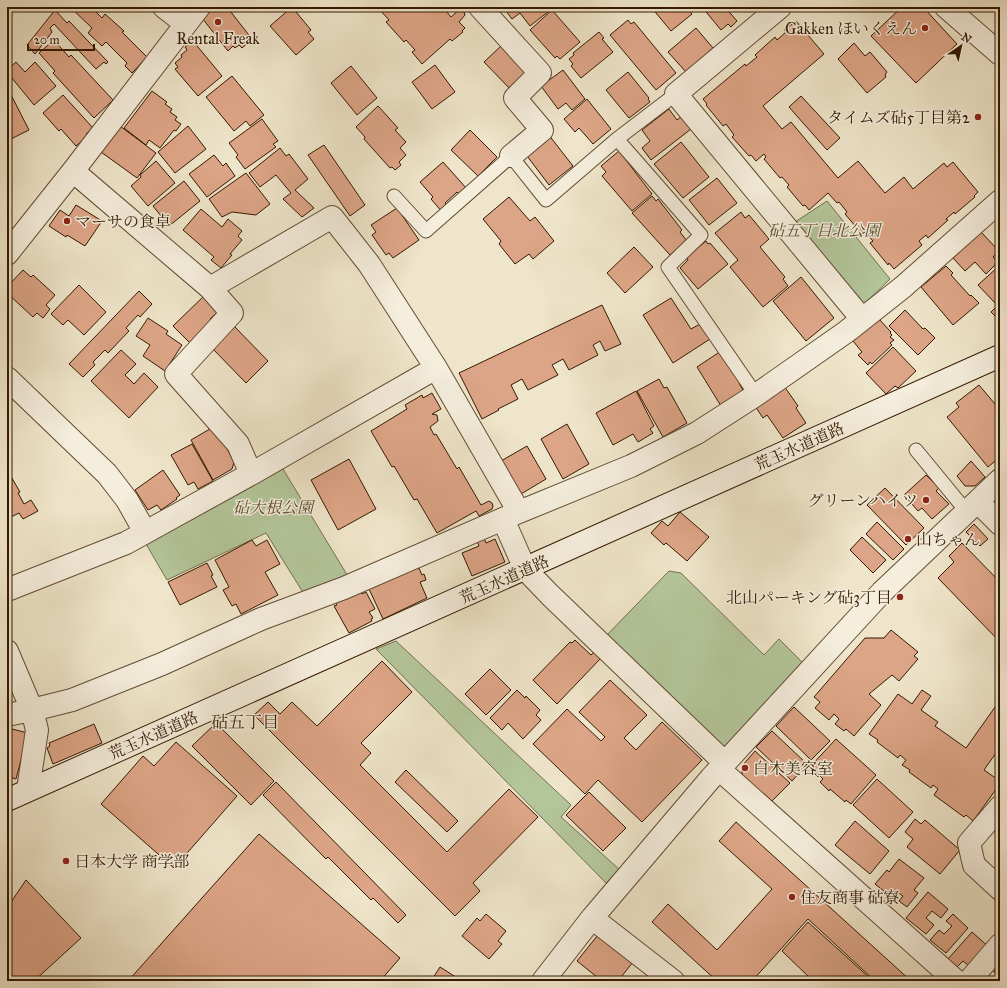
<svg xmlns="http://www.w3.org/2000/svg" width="1007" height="988" font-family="'IM FELL Great Primer','Noto Serif JP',serif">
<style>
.green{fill:#b4c69b;stroke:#74704e}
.building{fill:#dda587;stroke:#341901}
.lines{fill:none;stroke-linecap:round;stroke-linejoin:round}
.service-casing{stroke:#634c33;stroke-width:15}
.minor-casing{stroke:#634c33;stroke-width:24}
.secondary-casing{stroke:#341901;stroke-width:24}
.service{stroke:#f5eedd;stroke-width:13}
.minor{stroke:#f5eedd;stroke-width:22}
.secondary{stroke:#f5eedd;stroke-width:22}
.poi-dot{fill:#8f2418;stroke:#f5eedd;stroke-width:1.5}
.labels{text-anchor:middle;stroke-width:3;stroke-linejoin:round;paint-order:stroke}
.poi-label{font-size:16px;fill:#341901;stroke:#f5eedd;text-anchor:start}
.park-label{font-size:16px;font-style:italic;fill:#5a4d2f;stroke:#f5eedd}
.street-label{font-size:16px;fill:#341901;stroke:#f5eedd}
.neighbourhood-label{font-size:17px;fill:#341901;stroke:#f5eedd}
</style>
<rect width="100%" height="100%" fill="#efe5ca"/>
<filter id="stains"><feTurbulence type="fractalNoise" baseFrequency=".005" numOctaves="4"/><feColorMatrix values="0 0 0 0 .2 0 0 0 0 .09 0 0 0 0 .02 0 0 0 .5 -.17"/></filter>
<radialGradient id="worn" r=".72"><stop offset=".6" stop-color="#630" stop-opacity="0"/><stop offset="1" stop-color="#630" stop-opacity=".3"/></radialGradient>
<path class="green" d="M827,201L890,279L860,308L792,224Z
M283,469L349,578L304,594L266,533L167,580L146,544Z
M669,571L681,573L764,655L779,639L804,664L727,751L605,637Z
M396,641L571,805L561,817L620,870L606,883L376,649Z"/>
<path class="building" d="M70,7H91L102,18L105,14L124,31L122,32L147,57L132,73L125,66L127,63L106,42L102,46L88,33L92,28Z
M211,7H227L252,39L242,48L239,45L235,48L233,46L228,51L202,18L212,9Z
M292,7L311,30L308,32L314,39L296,55L270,26Z
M373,7H443L451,17L459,10H461L464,12L465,15L459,22L465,28L462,31L463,32L452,41L450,39L422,64L412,52L415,50L406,40L404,42L386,22L389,20L379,9L377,11Z
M503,7H552L553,8L530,26L520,13L512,19Z
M651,7H686L692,14L671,31Z
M702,7H725L737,21L731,27L728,24L721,30Z
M902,7H923L957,44L916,83L871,36Z
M55,10L67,23L69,21L108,62L106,64L104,62L96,69L54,24L50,28L52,32L35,54L27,45Z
M552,10L580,42L560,59L557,56L555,58L530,30Z
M628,20L631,24L634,22L676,73L656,90L610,35Z
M796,21L824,54L763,106L782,129L791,122L838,178L858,161L885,193L904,177L913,189L944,163L947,167L953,162L978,192L974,196L975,197L955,214L954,212L946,219L948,220L928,238L926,235L919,241L922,245L894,269L889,263L888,265L870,243L873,241L865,232L862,234L845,214L847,212L839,202L837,203L828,193L809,210L805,205L803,206L787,187L789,185L782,177L780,178L764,159L766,157L764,154L756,161L751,155L749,156L732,137L734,135L726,124L723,126L706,105L707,104L703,99L745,64L746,66L757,57L755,55L775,37L777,40L786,32L784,30Z
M696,28L713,48L686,72L668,52Z
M599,32L604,38L602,39L613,52L581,78L571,66L573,64L569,59L574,55L573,53Z
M54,40L69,57L71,55L113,100L94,118L53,73L55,71L39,53Z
M193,41L222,76L198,96L175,69L178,67L175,63L182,57L181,55L187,50L185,47Z
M854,43L865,56L870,52L887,72L885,75L886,77L867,93L838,59Z
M502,45L531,75L513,92L484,62Z
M16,62L25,72L35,62L56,86L34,105L7,72V70Z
M435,65L455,92L432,109L412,82Z
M351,66L377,98L357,115L331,83Z
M563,70L585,99L572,110L566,103L558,109L541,86Z
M628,72L649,98L648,99L650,102L629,118L606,90Z
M232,76L264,115L250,126L246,121L234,131L206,97Z
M7,87L29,130L7,141Z
M152,91L167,102L165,104L172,109L170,112L177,117L175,120L181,124L176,131L174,130L160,148L149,140L146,145L124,128Z
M63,95L93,128L86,134L88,136L76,146L61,129L59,131L43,113Z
M801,96L840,138L827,150L789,107Z
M587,99L611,129L593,144L579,128L575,132L564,119Z
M378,106L398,128L395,130L406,142L400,148L406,155L399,162L401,165L395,170L392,167L390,168L364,139L365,137L356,127Z
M669,109L677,120L682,116L691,129L651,160L642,148L650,141L642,130Z
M262,119L278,141L273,144L276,147L245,169L236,157L238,155L229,143Z
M120,126L156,153L137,178L101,152Z
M188,126L206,149L175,173L158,152Z
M470,130L497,157L478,176L451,150Z
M548,134L573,166L549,185L524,152Z
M681,142L709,177L683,198L654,164Z
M324,145L365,205L350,216L308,155Z
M280,148L286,156L289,154L308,179L295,190L314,208L302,217L283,199L291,193L276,175L260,187L249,173Z
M619,151L652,194L632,211L602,176L606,172L601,166Z
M214,155L223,166L226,163L235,176L207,197L189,174Z
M156,161L175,183L148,206L131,186L141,177L140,175Z
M443,162L467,189L460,195L457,192L445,203L449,207L443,213L431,199L433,197L420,182Z
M246,173L270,204L256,215L232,212L222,217L209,199Z
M717,178L737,203L709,225L689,200Z
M184,181L200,201L169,226L153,206Z
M652,196L656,201L658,199L682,230L680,232L687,241L670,255L632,213Z
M509,197L530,221L535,217L554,241L533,259L529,254L515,264L499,244L501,241L483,219Z
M76,205L102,221L85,246L67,235L66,237L49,226L60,210L69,216Z
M397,208L419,240L393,258L389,253L386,255L372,235L376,232L371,225Z
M201,209L222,227L228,219L242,231L238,236L242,240L230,254L232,255L221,268L211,260L214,257L183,230Z
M741,212L745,218L749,215L769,239L760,247L785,277L783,279L788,286L763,307L730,267L738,260L715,233Z
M981,232L999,251L993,257L998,262L986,274L975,262L965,271L953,258Z
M706,241L708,244L710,243L728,264L698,289L680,268L688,260L687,257Z
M634,247L653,267L625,293L607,273Z
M946,266L953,273L951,275L970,296L971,295L979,303L953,325L921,287Z
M999,266L1000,268V298L995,303L978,285Z
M23,270L31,277L33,275L55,295L46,305L50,309L43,318L37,313L33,317L7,293V287Z
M801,277L834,318L806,341L773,301Z
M79,285L106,312L84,335L68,320L63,325L51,314Z
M139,291L152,304L140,317L138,315L126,328L129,331L108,353L105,350L93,362L95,365L83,377L69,364Z
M205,295L220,310L210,319L213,322L191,344L173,326Z
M671,298L691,329L700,324L710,339L673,363L643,315Z
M1000,303V321L991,312Z
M602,305L621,344L605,351L600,341L593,345L598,355L569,370L563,359L552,365L558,375L528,390L522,379L511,385L518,399L498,409L499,410L482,419L459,373Z
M905,310L923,329L925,328L935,338L918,355L889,326Z
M148,318L168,331L166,334L182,345L165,371L143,356L150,345L136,336Z
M878,318L891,332L890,333L892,335L890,337L894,340L890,343L892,345L872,364L870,362L868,365L858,355L862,352L853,341Z
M233,325L268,361L246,383L211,347Z
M893,347L916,371L898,388L895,386L886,394L866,373Z
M121,350L136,364L125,375L134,384L144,373L158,387L129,418L91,381Z
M721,351L740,382L739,383L744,392L721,406L697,367Z
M659,379L664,388L667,387L687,423L663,437L637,391Z
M979,385L1000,410V457L988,467L947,417L959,407L956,403Z
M784,386L798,406L796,408L806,423L783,438L767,415L763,418L755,406Z
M636,391L654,426L650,429L653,433L638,442L633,434L613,445L596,413Z
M432,393L441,409L432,414L437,415L438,421L430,427L434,435L436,434L457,469L459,467L481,505L489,501L492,503L493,506L492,509L479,516L476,511L437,533L417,499L414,500L394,466L392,467L371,431L407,409L405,405L422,395L423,398Z
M567,424L589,464L563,479L541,439Z
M215,426L234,462L232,469L213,480L191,440Z
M192,444L213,481L198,489L194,482L188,485L171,455Z
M527,446L546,479L521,494L501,461Z
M349,459L376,509L338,530L311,480Z
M971,461L985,477L975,486H965L957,476Z
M7,463L12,471L9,473L20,492L18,493L24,504L31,500L38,511L23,519L19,513L7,519Z
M163,470L180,495L176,498L177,499L161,510L157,505L148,510L135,490Z
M926,475L939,488L936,491L949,504L932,519L922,508L918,511L904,495Z
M885,488L924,528L906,545L867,505Z
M680,512L709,537L687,561L666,543L664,545L651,533L662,521L668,526Z
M877,522L904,549L893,560L866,534Z
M974,524L988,539L980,546L966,532Z
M483,535L486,543L495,539L505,562L472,576L462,553L479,546L476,539Z
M862,537L886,560L873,573L850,550Z
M252,540L256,546L267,540L280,564L265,572L278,595L241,614L236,604L232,606L223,590L229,587L215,560Z
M962,543L1000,582V642L938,578L954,562L949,556Z
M207,563L213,575L211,576L217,587L180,605L168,582Z
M418,566L422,575L424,574L426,580L420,582L427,598L383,619L369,589Z
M359,589L362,594L366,592L375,609L369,612L373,618L371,619L372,621L349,633L334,606L337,605L335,602Z
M891,630L918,652L914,656L918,659L899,681L892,675L869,694L881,705L854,736L846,729L844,731L835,724L839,719L834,714L829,720L815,708L820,702L814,697L865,638H884Z
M575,640L591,655L594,652L601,658L557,704L533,680L570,642L572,643Z
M382,661L412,692L361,743L371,753L360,765L447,852L509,789L538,817L473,883L480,891L455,916L254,715L268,702L280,714L292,702L317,726Z
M490,669L511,690L486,715L465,694Z
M610,680L647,715L624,738L636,750L662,722L702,760L642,822L598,780L585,794L533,744L567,709L601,741L605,737L579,712Z
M517,690L525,698L526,696L540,710L536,715L541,720L523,739L508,723L502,730L490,718Z
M922,690L931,696L921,710L938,722L935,726L966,748L1000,700V756L996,753L984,770L1000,781V784L973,821L966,815L964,817L934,795L938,789L933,785L931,788L909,772L910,770L902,765L906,760L900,755L898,758L877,742L878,740L869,734L898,694L912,704Z
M794,707L830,741L811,760L776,726Z
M216,723L274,781L251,805L192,746Z
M94,724L102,743L53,764L47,748L50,746L49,743Z
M8,728L28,733L16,779L9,777L7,782Z
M772,731L807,764L792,781L756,747Z
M836,739L876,775L851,804L846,800L845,802L830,789L829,791L820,782L823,779L819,775L818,777L809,768Z
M176,742L237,796L174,868L101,804L143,756L154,766Z
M755,751L790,783L770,803L742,777V766Z
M406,770L458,821L447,832L395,782Z
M877,779L913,812L889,838L853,805Z
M276,782L406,915L398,923L373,898L371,900L328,857L326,859L263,795Z
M589,792L626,828L603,851L566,815Z
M915,819L921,824L925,820L960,850L940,874L907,847L913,839L905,832Z
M855,821L889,851L870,874L835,845Z
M736,822L911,981H875L808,919L752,981H717L652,922L668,904L717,950L772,889L719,841Z
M259,834L400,958L380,981H128Z
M899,859L924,878L914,890L918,893L907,907L899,901L903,896L894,890L890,896L875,884L887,870L889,872Z
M26,880L81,938L34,981H7V908Z
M928,892L948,909L941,918L932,911L926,918L934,925L926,934L906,918Z
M486,914L506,931L498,941L502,944L489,959L462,936L477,918L480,921Z
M953,914L968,928L946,953L930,940L939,930L944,934L952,926L946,921Z
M808,922L873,981H813L782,951Z
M972,932L990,948L973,969L963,961L957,967L948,959Z
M598,935L633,962L618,981H602L577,961Z
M1000,959V977L991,969Z
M440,967L462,981H431Z"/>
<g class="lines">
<defs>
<path id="service" d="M617,139L701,235L668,267L756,395
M394,196L426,231L511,156L546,200L617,139L676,94
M916,450L967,512"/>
<path id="minor" d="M164,7L186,24
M480,7L540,73L515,98L542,130L511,156
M780,7L676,94L862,319
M946,7L1000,54
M73,171L210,288L332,217L369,264L436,368L519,512
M7,254L73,171L199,7
M210,288L232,313L176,374L238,444L251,474
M7,378L107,474L127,500L145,532
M978,502L1000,524
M503,519L525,569L550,595L725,763
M7,590L126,543L251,474L436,368
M7,651L32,710L37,730L28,790
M7,715L32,710L72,700L162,664L261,619L344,588L519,512L631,466L697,433L756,395L846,332L903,287L1000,201
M719,769L956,981
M1000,807L969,843L974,865L1000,889
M592,918L673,981
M543,981L592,918L711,778L882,592L1000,480
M969,981L1000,945"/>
<path id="secondary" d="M7,800L1000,356"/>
</defs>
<use href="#service" class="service-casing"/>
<use href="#minor" class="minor-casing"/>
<use href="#secondary" class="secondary-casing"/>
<use href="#service" class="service"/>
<use href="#minor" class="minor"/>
<use href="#secondary" class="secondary"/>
</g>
<g class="poi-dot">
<circle cx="218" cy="22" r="4"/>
<circle cx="925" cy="28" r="4"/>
<circle cx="978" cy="117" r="4"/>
<circle cx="67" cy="221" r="4"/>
<circle cx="926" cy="500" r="4"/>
<circle cx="908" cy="539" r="4"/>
<circle cx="900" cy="597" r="4"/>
<circle cx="745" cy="768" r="4"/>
<circle cx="66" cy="861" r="4"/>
<circle cx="792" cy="897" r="4"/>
</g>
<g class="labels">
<g class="poi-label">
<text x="917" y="34" text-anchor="end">Gakken ほいくえん</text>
<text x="218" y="44" text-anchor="middle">Rental Freak</text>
<text x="970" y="123" text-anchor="end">タイムズ砧5丁目第2</text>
<text x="75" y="227">マーサの食卓</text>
<text x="918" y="506" text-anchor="end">グリーンハイツ</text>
<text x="916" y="545">山ちゃん</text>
<text x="892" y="603" text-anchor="end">北山パーキング砧3丁目</text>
<text x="753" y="774">白木美容室</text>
<text x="74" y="867">日本大学 商学部</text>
<text x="800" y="903">住友商事 砧寮</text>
</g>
<g class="park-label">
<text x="824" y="236">砧五丁目北公園</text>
<text x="273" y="513">砧大根公園</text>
</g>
<g class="street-label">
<text transform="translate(799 446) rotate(-24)" y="6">荒玉水道道路</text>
<text transform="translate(504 579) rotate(-24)" y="6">荒玉水道道路</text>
<text transform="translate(153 735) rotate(-24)" y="6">荒玉水道道路</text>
</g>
<g class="neighbourhood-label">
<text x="245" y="728">砧五丁目</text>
</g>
</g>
<rect width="1007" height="988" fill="none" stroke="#efe5ca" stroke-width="24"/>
<rect x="8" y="8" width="991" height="972" fill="none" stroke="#341901" stroke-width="2"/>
<rect x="12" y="12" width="983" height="964" fill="none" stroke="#341901"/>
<g transform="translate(961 46) rotate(34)" stroke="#f5eedd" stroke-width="3" paint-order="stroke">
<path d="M0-3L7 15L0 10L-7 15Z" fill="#341901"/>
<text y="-6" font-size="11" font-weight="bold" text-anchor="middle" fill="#341901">N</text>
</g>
<path d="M28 44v6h66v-6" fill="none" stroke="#341901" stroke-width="2"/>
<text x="34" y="44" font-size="12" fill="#341901" stroke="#f5eedd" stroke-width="3" paint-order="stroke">20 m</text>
<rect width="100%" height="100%" filter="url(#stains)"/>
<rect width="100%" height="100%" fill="url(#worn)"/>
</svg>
